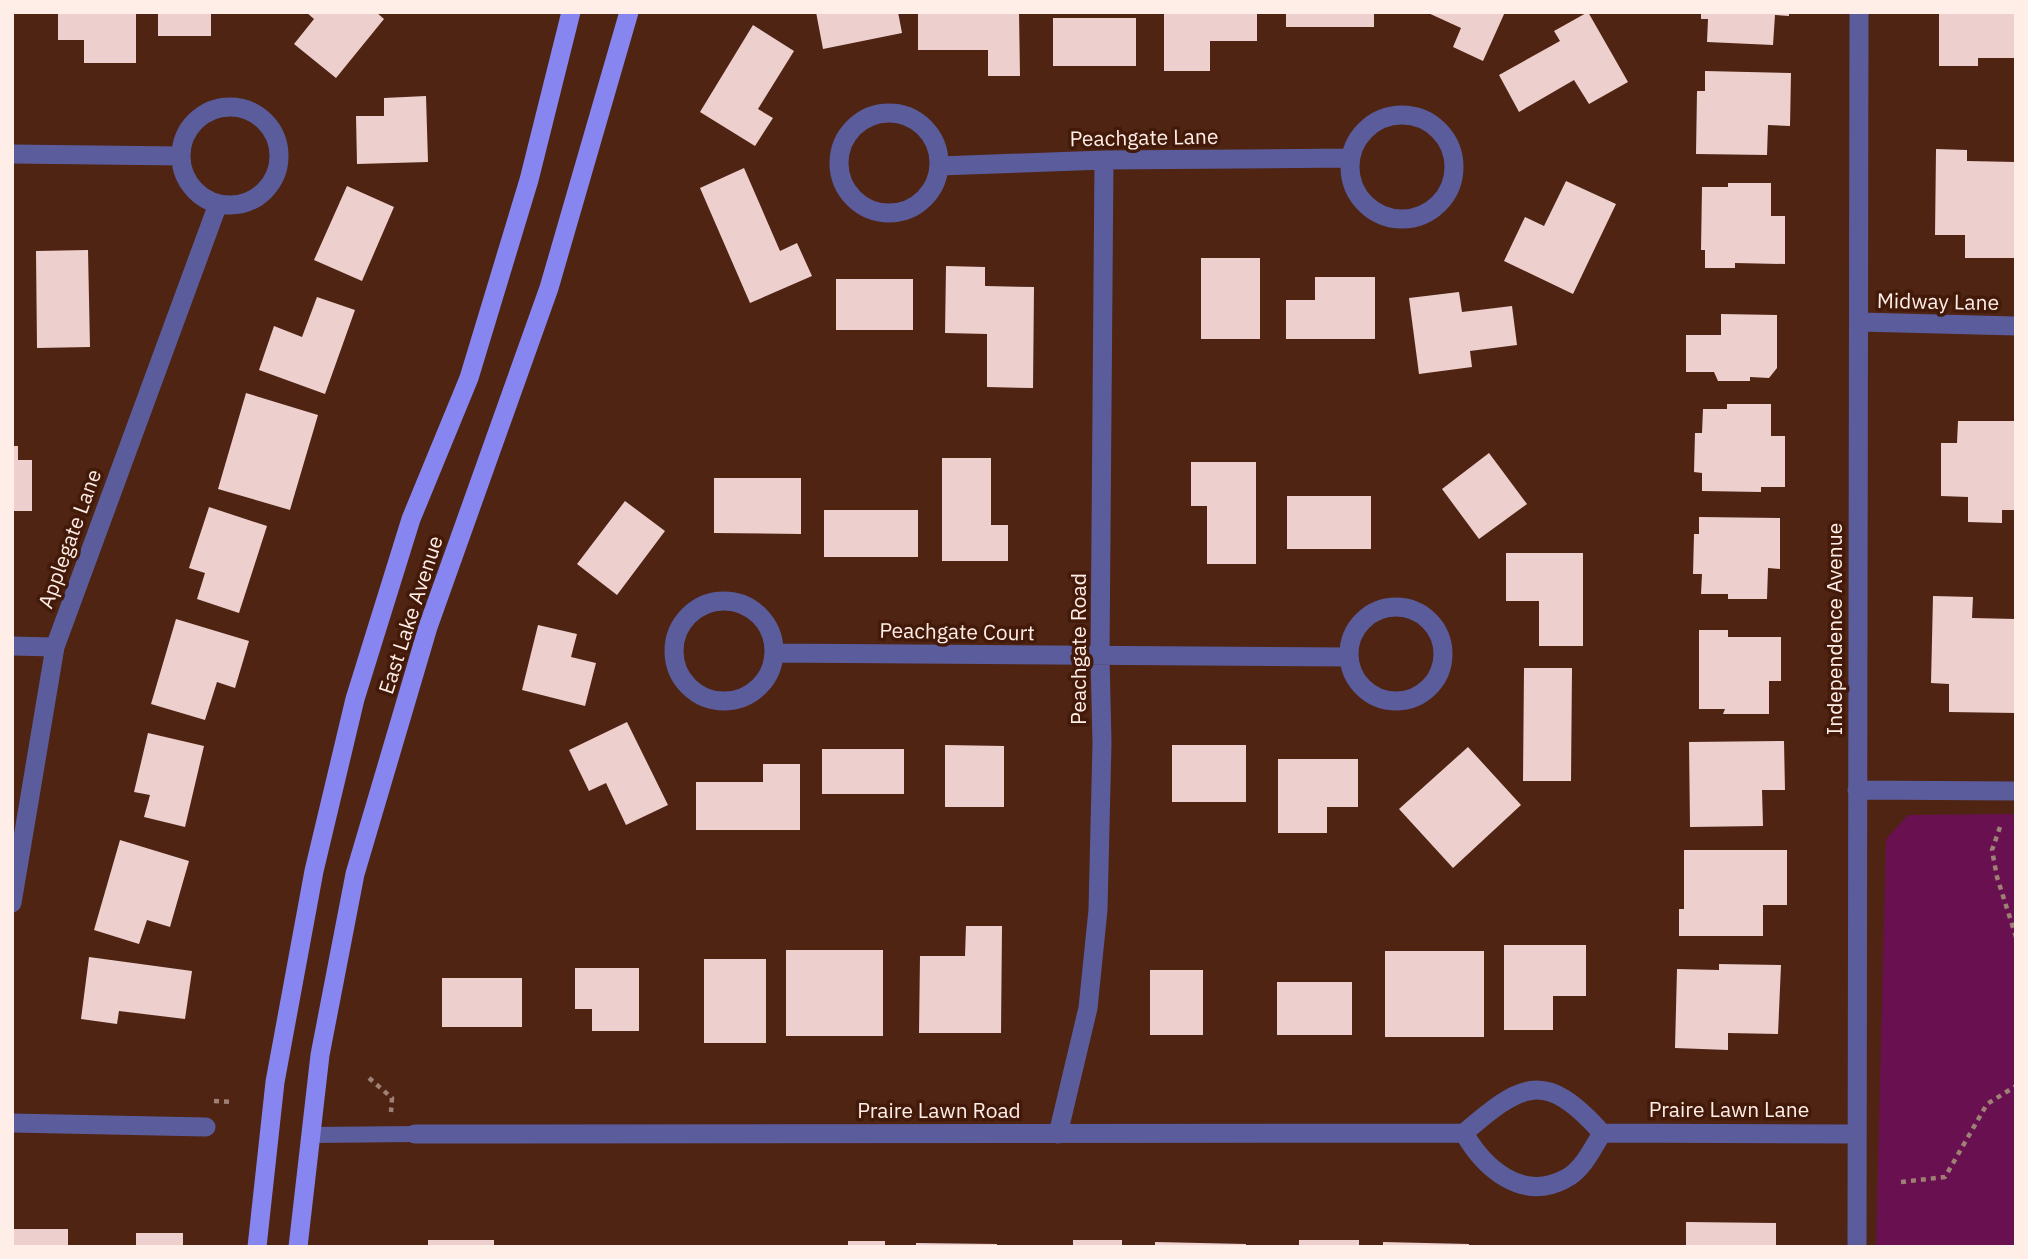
<svg xmlns="http://www.w3.org/2000/svg" width="2028" height="1259" font-family="'IBM Plex Sans',sans-serif">
<style>
.green{fill:#691051}
.building{fill:#edcfce}
.lines{fill:none;stroke-linecap:round;stroke-linejoin:round}
.path{stroke:#9f8074;stroke-width:4.5;stroke-dasharray:5 5;stroke-linecap:butt}
.service{stroke:#5b5c9c;stroke-width:16}
.minor{stroke:#5b5c9c;stroke-width:19}
.primary{stroke:#8786f0;stroke-width:19}
.labels{text-anchor:middle;stroke-width:7;stroke-linejoin:round;paint-order:stroke}
.street-label{font-size:21px;fill:#ffede7;stroke:#431a09}
</style>
<rect width="100%" height="100%" fill="#4f2413"/>
<path class="green" d="M2016,814V1247H1876L1886,839L1908,815Z"/>
<path class="building" d="M58,12H136V63H84V40H58Z
M158,12H211V36H158Z
M306,12H376L384,19L336,78L294,44L314,19Z
M816,12H898L902,33L823,49Z
M918,12H1019L1020,76H988V50H918Z
M1164,12H1257V41H1210V71H1164Z
M1286,12H1374V27H1286Z
M1426,12H1505L1483,61L1453,47L1461,28Z
M1588,12L1628,82L1589,104L1574,80L1519,112L1499,75L1560,41L1554,31Z
M1701,12H1789V16L1775,15L1773,45L1707,42L1708,19H1701Z
M1939,12H2016V58H1978V66H1939Z
M1053,18H1136V66H1053Z
M753,25L794,51L758,109L773,118L755,146L700,112Z
M1705,71L1791,73L1790,126L1768,125L1767,155L1696,154L1697,91H1705Z
M426,96L428,162L357,164L356,116H384V98Z
M1936,149L1967,150V161L2016,162V258H1965V235H1935Z
M744,168L780,251L797,243L812,276L750,303L700,188Z
M1566,181L1616,204L1573,294L1504,261L1525,217L1544,226Z
M1728,183H1771V216H1785V264L1735,263V268H1705V250H1701L1702,187H1728Z
M347,186L394,207L362,281L314,260Z
M88,250L90,347L37,348L36,251Z
M1201,258H1260V339H1201Z
M946,266L985,267V286L1034,287L1033,388L987,387V334L945,333Z
M1315,277H1375V339H1286V300H1315Z
M836,279H913V330H836Z
M1459,292L1462,312L1512,306L1517,345L1470,351L1472,367L1419,374L1409,298Z
M317,297L355,310L325,394L259,370L274,326L302,337Z
M1721,314L1777,315V368L1769,378L1750,377V381H1718L1714,372H1686V335H1721Z
M246,393L318,415L290,510L218,489Z
M1727,404H1771V436H1785V487H1761V492L1702,491V473L1694,472L1695,433H1702L1703,409H1727Z
M1958,421H2016V510H2002V523L1968,522V497L1941,496V443H1957Z
M12,446H18V460H32V511H12Z
M1489,453L1527,504L1479,539L1442,489Z
M942,458H991V525H1008V561H942Z
M1191,462H1256V564H1207V506H1191Z
M714,478H801V534L714,533Z
M1287,496H1371V549H1287Z
M625,501L665,531L617,595L577,564Z
M209,507L267,526L239,613L197,599L205,573L189,568Z
M824,510H918V557H824Z
M1699,517L1780,518V569L1768,568L1767,599H1728V594H1701L1702,574H1693L1694,534H1699Z
M1506,553H1583V646H1539V601H1506Z
M1933,596L1973,597L1972,618L2016,619V713L1949,712V684L1931,683Z
M176,619L249,641L235,688L217,682L205,720L151,704Z
M538,625L577,634L571,657L596,663L585,706L522,690Z
M1699,630H1728V637H1781V681H1769V714H1723L1725,709H1699Z
M1524,668H1572L1571,781H1523Z
M627,722L668,805L626,825L606,783L589,791L569,750Z
M148,733L204,746L185,827L144,817L150,795L134,792Z
M1784,741L1785,790H1762L1763,826L1690,827L1689,742Z
M945,745L1004,746V807H945Z
M1172,745H1246V802H1172Z
M1468,747L1521,805L1453,868L1399,809Z
M822,749H904V794H822Z
M1278,759H1358V807H1327V833H1278Z
M763,764H800V830H696V782H763Z
M120,840L189,861L170,927L147,920L139,944L94,930Z
M1684,850H1787V905H1763V936H1679V909H1684Z
M966,926H1002L1001,1033H919L920,956H965Z
M1504,945H1586V996H1553V1030H1504Z
M786,950H883V1036H786Z
M1385,951H1484V1037H1385Z
M89,957L192,971L185,1019L119,1011L117,1024L81,1019Z
M704,959H766V1043H704Z
M1719,964L1781,965L1778,1034L1728,1033V1050L1675,1048L1677,969L1719,970Z
M575,968H639V1031H592V1009H575Z
M1150,970H1203V1035H1150Z
M442,978H522V1027H442Z
M1277,982H1352V1035H1277Z
M1686,1222L1776,1223V1247H1686Z
M12,1229H68V1247H12Z
M136,1233H183V1247H136Z
M428,1240H494V1247H428Z
M1073,1240H1122V1247H1073Z
M1299,1240H1359V1247H1299Z
M848,1241H885V1247H848Z
M1155,1242L1246,1244V1247H1155Z
M1383,1242L1469,1244V1247H1383Z
M916,1243L997,1244V1247H916Z"/>
<g class="lines">
<path class="path" d="M2000,827L1992,850L1997,877L2016,937
M369,1078L392,1098L391,1112
M214,1101L234,1102
M1901,1182L1945,1177L1987,1104L2016,1086"/>
<path class="service" d="M311,1135L415,1134"/>
<path class="minor" d="M181 156a49 49 0 1 1 98 0a49 49 0 1 1-98 0Z
M839 163a50 50 0 1 1 100 0a50 50 0 1 1-100 0Z
M1350 167a52 52 0 1 1 104 0a52 52 0 1 1-104 0Z
M12,154L181,156
M939,166L1104,160L1350,158
M1859,322L2016,326
M674 651a50 50 0 1 1 100 0a50 50 0 1 1-100 0Z
M1349 654a47 47 0 1 1 94 0a47 47 0 1 1-94 0Z
M12,646L55,647
M775,653L1349,657
M1857,790L2016,791
M12,903L55,647L218,204
M12,1123L206,1127
M1602,1133C1593,1148 1582,1171 1565,1179C1522,1202 1484,1168 1464,1133C1522,1083 1545,1069 1602,1133L1857,1134
M415,1134L1464,1133
M1058,1134L1088,1008L1098,910L1102,743L1100,657L1104,160
M1857,1247L1859,12"/>
<path class="primary" d="M257,1247L275,1082L314,871L355,699L411,519L469,378L529,180L571,12
M298,1247L320,1055L355,874L428,627L549,288L629,12"/>
</g>
<g class="labels">
<g class="street-label">
<text transform="translate(1144 138) rotate(-1)" y="7">Peachgate Lane</text>
<text transform="translate(1938 302) rotate(1)" y="7">Midway Lane</text>
<text transform="translate(70 539) rotate(-70)" y="7">Applegate Lane</text>
<text transform="translate(411 615) rotate(-72)" y="7">East Lake Avenue</text>
<text transform="translate(1835 629) rotate(-90)" y="7">Independence Avenue</text>
<text transform="translate(957 632) rotate(1)" y="7">Peachgate Court</text>
<text transform="translate(1079 649) rotate(-90)" y="7">Peachgate Road</text>
<text x="1729" y="1117">Praire Lawn Lane</text>
<text x="939" y="1118">Praire Lawn Road</text>
</g>
</g>
<rect width="2028" height="1259" fill="none" stroke="#ffede7" stroke-width="28"/>
</svg>
